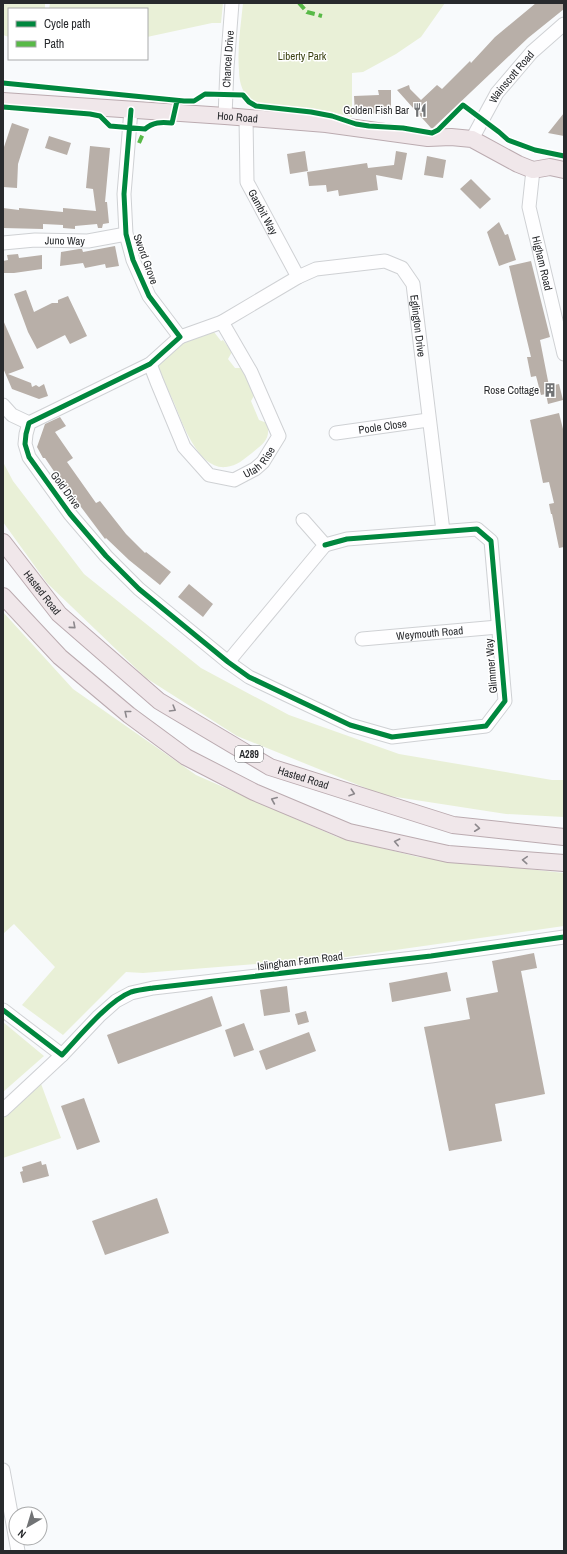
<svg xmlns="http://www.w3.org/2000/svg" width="567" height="1554" font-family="'Archivo Narrow',sans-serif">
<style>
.green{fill:#e9f0d7}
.building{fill:#b8afa8}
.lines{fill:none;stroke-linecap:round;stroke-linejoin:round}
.minor-casing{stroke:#cfd1d4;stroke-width:15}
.major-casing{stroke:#bbabb0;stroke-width:18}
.minor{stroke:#fefeff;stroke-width:13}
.major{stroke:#f0e7ea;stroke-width:16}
.quiet{stroke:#58b947;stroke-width:4;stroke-dasharray:8 4;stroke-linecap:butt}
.cycleway-casing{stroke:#fff;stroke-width:8}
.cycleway{stroke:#00873e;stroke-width:5}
.oneway{stroke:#8c888c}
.labels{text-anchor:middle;stroke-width:3;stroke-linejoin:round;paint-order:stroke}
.shield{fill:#fff;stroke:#686a6c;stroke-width:1}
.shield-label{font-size:10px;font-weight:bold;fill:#282a2d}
.park-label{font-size:11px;fill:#3b4212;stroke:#fff}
.street-label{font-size:11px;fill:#282a2d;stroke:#fff}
.poi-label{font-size:11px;fill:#282a2d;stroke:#fff;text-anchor:end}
</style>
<rect width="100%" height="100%" fill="#f8fafc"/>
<path class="green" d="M3,3H45V9H9V37L3,35Z
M50,3H223L221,23H212L147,37V9H49Z
M243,3H445L421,37L396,54L363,72L352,73V117C342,115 330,111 320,110C301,108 263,110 249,98C241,91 239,79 239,70C237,47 241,25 243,3Z
M210,329L214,332L221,341L223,340L232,352L228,359L235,368H241L255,394L251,401L259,420L267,423C271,439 264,443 252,453C244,459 237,466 226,467C199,470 183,425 175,405C169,392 163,379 158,366L159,361L184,339Z
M3,462L13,481L84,574L201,668L289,715L399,754L552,780H564V817L506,814L383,795L237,736L146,678L47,583L3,522Z
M3,612L73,689L196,775L337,837L418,857L564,873V926L346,957L143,973L126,972L63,1035L22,1005L55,967L14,924L3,934Z
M3,1022L44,1056L3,1092Z
M40,1081L61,1138L3,1158V1118Z"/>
<path class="building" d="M536,3H564V9L528,38L433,128H431L397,90L409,85L410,89L421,100L437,85L442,89L470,61L471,63L495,37Z
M378,90H391V113L355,114L354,96L379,95Z
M564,113V136L548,133Z
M12,123L29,129L18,164L17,188L3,187V150Z
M49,136L71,143L67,155L45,148Z
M90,146L110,148L105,202H107L109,223L103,224L102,228H98L97,224L75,226V229L63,228V225L43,224V229L3,228V208L19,210V208L63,212V208L96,211L93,189L86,188Z
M305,151L308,171L290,174L287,154Z
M396,151L407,153L402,180L376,175L378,190L339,196L338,190L327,192L326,185L309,186L307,172L367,163L368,168L394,165Z
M427,156L446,160L443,178L424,175Z
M471,179L491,199L480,209L460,189Z
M499,222L505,235L508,234L516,260L499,266L487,232Z
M115,246L119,266L106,268L105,264L85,268L83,263L60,266L61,252L79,249H82L83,252Z
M18,254L19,258L42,255V269L14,273H3V261L8,260L7,255Z
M531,261L550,337L540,340L549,386L559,384L563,400L548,404L546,394L541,395L536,376L531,377L527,357H531L509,266Z
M26,290L34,312L52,303H58V300L68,296L87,336L70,344L65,335L37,349L28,332L14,294Z
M3,320L24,368L8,374L31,383L32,387L36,385L39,387L44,384L48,396L39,399L12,389L3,368Z
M559,413L564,433V547L559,548L552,514H551L549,504L554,503L549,482L543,483L530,420Z
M60,417L66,426L55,432L73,458L67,462L96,503L100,501L126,534L145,553L146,552L171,572L160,585L129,560L106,538L105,539L78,503L76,504L45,458H43L37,447L45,424Z
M189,584L213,604L203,617L178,597Z
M534,953L537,968L521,971L545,1094L495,1104L502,1141L449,1151L424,1027L470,1019L466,998L498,992L492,961Z
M447,972L451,991L392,1002L389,983Z
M287,986L290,1012L264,1016L260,990Z
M212,996L222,1026L118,1064L107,1035Z
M306,1011L309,1022L298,1025L295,1014Z
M244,1023L254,1050L234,1057L225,1030Z
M309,1032L316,1051L266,1070L259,1051Z
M84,1098L100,1142L77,1150L61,1106Z
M41,1161L42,1165L46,1164L49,1176L23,1183L20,1172L23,1171L22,1167Z
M157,1198L169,1233L105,1255L92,1221Z"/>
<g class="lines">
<defs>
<g id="minor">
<path d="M131,110L124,194L126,234L133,260L149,296L180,337L150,364L29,423L26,434L25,444L29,457L70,514L106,556L139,589L228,662L249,677L350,725L392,737L486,726L505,701L491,541L477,529L347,539L325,545"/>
<path id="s1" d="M225,116L227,68L232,3"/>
<path id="s2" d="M246,118L247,182L298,277"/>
<path id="s3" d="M472,139L497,93L532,52L564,24"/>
<path id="s4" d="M533,170L529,207L564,354"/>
<path id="s5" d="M3,243L35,240L88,241L126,234"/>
<path id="s6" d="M180,337L222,322L298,277L316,269L385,261L402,268L413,284L443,531"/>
<path id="s7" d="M150,364L157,382L184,447L209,475L234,480L255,469L263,462L279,436L251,372L222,322"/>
<path d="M3,405L12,415L29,423"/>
<path id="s8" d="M336,433L428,420"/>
<path id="s9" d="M362,639L498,627"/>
<path d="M228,662L325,545L303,520"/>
<path d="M3,1010L62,1055"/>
<path d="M3,1110L62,1055L99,1016L116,1001L131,993L153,988L431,956L564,937"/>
<path d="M3,1470L18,1551"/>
</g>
<g id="major">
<path id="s10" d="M3,101L225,116L326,124L428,138L451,137L472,139L518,164L533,170L550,167L564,170"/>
<path id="s11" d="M3,542L59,614L159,701L270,767L453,825L564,837"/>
<path d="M3,596L60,657L129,715L186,757L254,792L349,832L448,854L564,863"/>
</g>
</defs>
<use href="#minor" class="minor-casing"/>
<use href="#major" class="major-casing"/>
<use href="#minor" class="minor"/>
<use href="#major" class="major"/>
<path class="quiet" d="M299,3L307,12L322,16
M139,143L145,129"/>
<defs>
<path id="cycleway" d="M3,83L184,101H194L205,94L243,95L249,102L256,106L311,112L332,116L356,124L369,126L403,128L432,133L438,130L463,105L499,132L508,140L535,150L564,156
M3,107L90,114L100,116L110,126L145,129C153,122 161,122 172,123L177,101
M131,110L124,194L126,234L133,260L149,296L180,337L150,364L29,423L26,434L25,444L29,457L70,514L106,556L139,589L228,662L249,677L350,725L392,737L486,726L505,701L491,541L477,529L347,539L325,545
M3,1010L62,1055C79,1037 108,1001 131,992C138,990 146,989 153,988L431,956L564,937"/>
</defs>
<use href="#cycleway" class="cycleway-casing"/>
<use href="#cycleway" class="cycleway"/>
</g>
<defs><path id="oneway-chevron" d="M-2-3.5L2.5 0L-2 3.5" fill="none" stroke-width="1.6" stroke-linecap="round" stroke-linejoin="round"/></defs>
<g class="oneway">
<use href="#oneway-chevron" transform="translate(73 626) rotate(41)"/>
<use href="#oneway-chevron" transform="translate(173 709) rotate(31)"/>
<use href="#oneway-chevron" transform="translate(127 713) rotate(-141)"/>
<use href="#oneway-chevron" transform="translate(352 793) rotate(18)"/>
<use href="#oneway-chevron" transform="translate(274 800) rotate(-157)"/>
<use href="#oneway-chevron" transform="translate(477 828) rotate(6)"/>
<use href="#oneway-chevron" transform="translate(397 842) rotate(-167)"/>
<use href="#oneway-chevron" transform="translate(525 860) rotate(-176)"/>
</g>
<defs>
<symbol id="restaurant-bare" viewBox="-9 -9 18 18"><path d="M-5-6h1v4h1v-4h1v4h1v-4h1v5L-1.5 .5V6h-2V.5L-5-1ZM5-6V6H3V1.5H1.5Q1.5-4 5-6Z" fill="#717375" stroke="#fff" stroke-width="2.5" paint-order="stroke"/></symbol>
<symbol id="building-bare" viewBox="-9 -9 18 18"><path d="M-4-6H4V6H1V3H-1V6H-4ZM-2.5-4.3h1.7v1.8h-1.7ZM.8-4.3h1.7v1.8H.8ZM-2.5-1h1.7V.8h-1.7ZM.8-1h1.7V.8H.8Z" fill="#717375" stroke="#fff" stroke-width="2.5" paint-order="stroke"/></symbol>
</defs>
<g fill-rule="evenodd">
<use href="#restaurant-bare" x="410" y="100" width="20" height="20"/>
<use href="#building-bare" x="540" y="380" width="20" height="20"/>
</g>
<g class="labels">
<rect class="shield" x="235" y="746" width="28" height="16" rx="3"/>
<g class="shield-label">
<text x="249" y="758">A289</text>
</g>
<g class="park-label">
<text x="302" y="60">Liberty Park</text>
</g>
<g class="street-label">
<text dy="4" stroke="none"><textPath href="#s1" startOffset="57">Chancel Drive</textPath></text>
<text dy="4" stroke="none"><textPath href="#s3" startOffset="74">Wainscott Road</textPath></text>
<text dy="4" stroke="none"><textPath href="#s10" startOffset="235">Hoo Road</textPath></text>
<text dy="4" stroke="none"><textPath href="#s2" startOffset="98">Gambit Way</textPath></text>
<text dy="4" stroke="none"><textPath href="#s5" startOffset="62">Juno Way</textPath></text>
<text transform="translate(146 259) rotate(70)" y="4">Sword Grove</text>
<text dy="4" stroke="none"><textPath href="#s4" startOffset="95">Higham Road</textPath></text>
<text dy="4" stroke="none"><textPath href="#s6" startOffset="302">Eglington Drive</textPath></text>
<text dy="4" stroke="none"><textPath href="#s8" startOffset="47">Poole Close</textPath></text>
<text dy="4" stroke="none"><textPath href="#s7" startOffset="184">Utah Rise</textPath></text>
<text transform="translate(66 490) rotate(54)" y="4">Gold Drive</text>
<text dy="4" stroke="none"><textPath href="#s11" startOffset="64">Hasted Road</textPath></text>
<text dy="4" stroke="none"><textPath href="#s9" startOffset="68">Weymouth Road</textPath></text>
<text transform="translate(491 666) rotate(-95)" y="4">Glimmer Way</text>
<text dy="4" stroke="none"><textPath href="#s11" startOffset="388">Hasted Road</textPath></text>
<text transform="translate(300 961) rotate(-7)" y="4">Islingham Farm Road</text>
</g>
<g class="poi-label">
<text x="409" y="114">Golden Fish Bar</text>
<text x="539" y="394">Rose Cottage</text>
</g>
</g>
<rect width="567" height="1554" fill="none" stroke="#282a2d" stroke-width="8"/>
<rect x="8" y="8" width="140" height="52" fill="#ffffff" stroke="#a9aaab"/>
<rect x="16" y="21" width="20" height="6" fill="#00873e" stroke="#a9aaab"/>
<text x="44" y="28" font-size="12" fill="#282a2d">Cycle path</text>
<rect x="16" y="41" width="20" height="6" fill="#58b947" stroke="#a9aaab"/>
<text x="44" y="48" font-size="12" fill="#282a2d">Path</text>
<g transform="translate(28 1526) rotate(218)"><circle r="19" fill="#ffffff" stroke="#a9aaab"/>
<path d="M0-3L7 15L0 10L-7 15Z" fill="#717375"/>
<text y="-6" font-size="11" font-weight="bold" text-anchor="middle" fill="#282a2d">N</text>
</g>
</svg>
